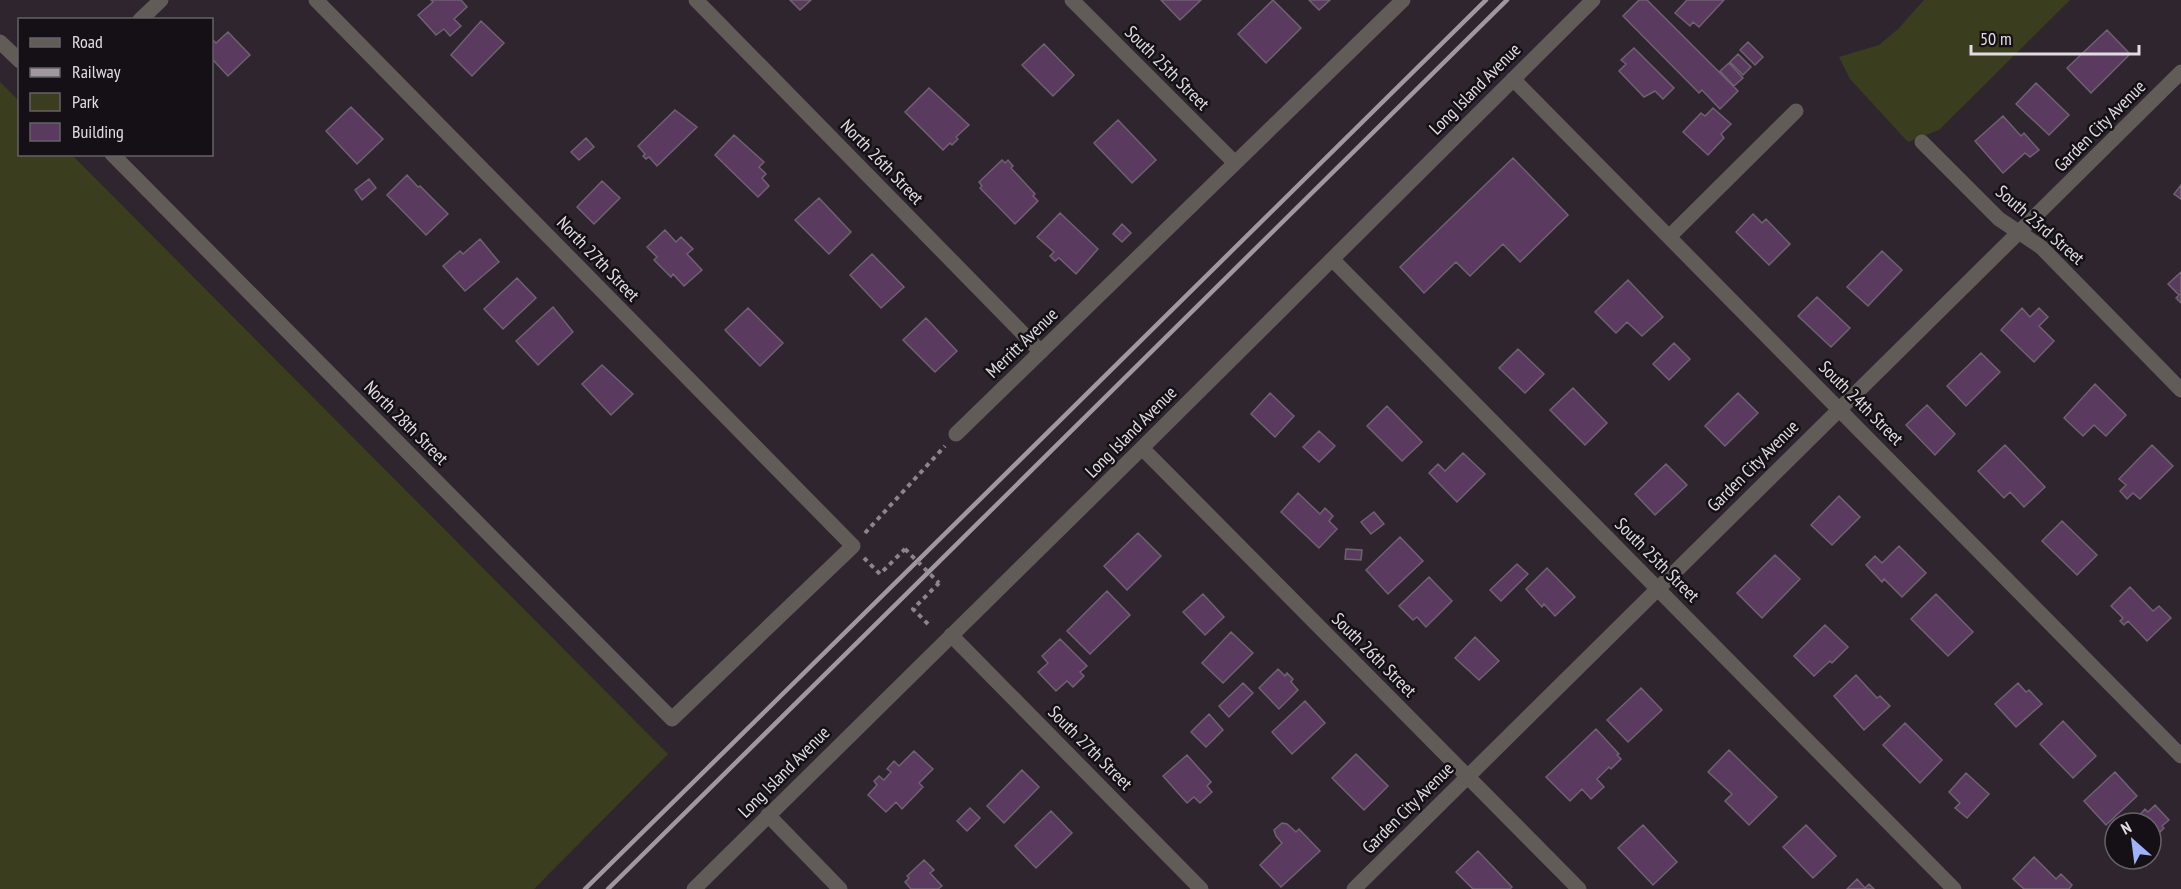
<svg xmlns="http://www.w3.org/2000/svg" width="2181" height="889" font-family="'PT Sans Narrow',sans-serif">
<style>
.green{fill:#3a3e1e}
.building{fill:#5a3b5f;stroke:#6d626e;stroke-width:1.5}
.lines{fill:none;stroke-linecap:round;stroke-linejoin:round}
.path{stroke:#8d858d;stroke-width:4;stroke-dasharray:4.5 4.5;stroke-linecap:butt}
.minor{stroke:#615c58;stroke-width:15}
.rail{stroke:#9f989f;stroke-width:4.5}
.path-bridge{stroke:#8d858d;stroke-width:4;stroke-dasharray:4.5 4.5;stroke-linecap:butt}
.labels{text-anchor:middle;stroke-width:5;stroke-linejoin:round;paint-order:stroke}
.street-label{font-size:18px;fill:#e2dce2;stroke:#141015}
</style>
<rect width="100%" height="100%" fill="#2e252f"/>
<path class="green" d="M1924,0H2070L1939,130L1908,142L1850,79L1839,57L1879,45L1898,29Z
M0,82L19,101L20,154L72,155L668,754L534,889H0Z"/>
<path class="building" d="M431,0H461L467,7L454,19L461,26L450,36L444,29L436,35L418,15L433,2Z
M790,0H811L800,10Z
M1161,0H1201L1180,20Z
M1273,0L1301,28L1266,63L1238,34Z
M1309,0H1330L1319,10Z
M1639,0H1647L1738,91L1720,109L1702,90L1699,93L1623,16Z
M1687,0H1724L1699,27L1693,22L1690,26L1675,13Z
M481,21L504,43L472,76L451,55Z
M2107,30L2130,54L2091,93L2067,68Z
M228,32L250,55L228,76L212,59V42L213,40L216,43Z
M1748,42L1763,57L1755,65L1740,50Z
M1044,44L1074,75L1053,96L1022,65Z
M1634,48L1674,88L1663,99L1655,91L1644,97L1619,71L1626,64L1621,60Z
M1738,54L1751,67L1743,75L1730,62Z
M1729,63L1743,78L1734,86L1720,71Z
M2036,83L2069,115L2049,135L2016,104Z
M929,88L969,125L956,137L958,139L952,145L950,143L943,150L905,112Z
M351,107L383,139L357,164L326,131Z
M1713,108L1731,124L1721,134L1724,138L1708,155L1683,132L1701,113L1705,116Z
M675,110L697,127L657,166L649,157L646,159L643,156L645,154L638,146Z
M2003,116L2021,136L2024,133L2039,150L2030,157L2025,153L2003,173L1975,141Z
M1118,120L1156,160L1132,183L1094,143Z
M734,135L764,162L759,167L766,174L762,178L769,186L758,197L715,155Z
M586,138L594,147L579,160L571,152Z
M1513,158L1568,215L1520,262L1503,244L1470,276L1456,262L1424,293L1400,267Z
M1002,160L1005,163L1008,160L1013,166L1011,168L1035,194L1033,196L1038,201L1015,224L980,188L982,186L979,182Z
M407,175L418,187L420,186L448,214L426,235L387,195Z
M369,179L376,188L362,200L355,190Z
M602,181L620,198L594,224L577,207Z
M2181,185V199L2174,194Z
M819,198L851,232L829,254L795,220Z
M1060,213L1098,249L1076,274L1059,258L1055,261L1050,256L1054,252L1037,237Z
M1753,214L1762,223L1766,219L1790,244L1769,265L1736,232Z
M1122,224L1131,233L1122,242L1113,234Z
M665,230L676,242L681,237L693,249L687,254L702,270L684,286L673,274L671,277L654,260L657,257L647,247Z
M480,239L499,262L465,291L443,266L460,251L463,254Z
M1882,251L1902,270L1868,306L1847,287Z
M872,254L904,287L881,308L850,275Z
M2181,272V303L2176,298L2179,295L2168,284Z
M517,278L536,298L503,329L484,309Z
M1628,280L1663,317L1642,336L1627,322L1616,333L1595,312Z
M1817,297L1850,328L1831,347L1798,316Z
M553,307L573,332L538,365L516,341Z
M748,308L783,343L760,366L725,330Z
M2022,308L2030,317L2039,308L2048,317L2039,326L2054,341L2034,362L2001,330Z
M926,318L957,351L935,372L903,340Z
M1674,343L1690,359L1669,380L1653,364Z
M1518,349L1544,374L1525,393L1499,368Z
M1981,353L2000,372L1966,406L1947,386Z
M602,365L633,394L611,415L582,384Z
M2095,384L2126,415L2106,436L2094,425L2083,436L2064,418Z
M1573,388L1607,423L1585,445L1550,410Z
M1270,393L1294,416L1275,437L1251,414Z
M1738,393L1758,413L1725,446L1705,426Z
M1927,405L1955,434L1935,455L1906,425Z
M1387,406L1422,442L1402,461L1367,426Z
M1319,431L1335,446L1319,462L1303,447Z
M2005,445L2045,487L2024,507L2010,492L2004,498L1978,471Z
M2152,445L2173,466L2140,499L2133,493L2127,499L2120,491L2126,485L2119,479Z
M1463,453L1485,474L1457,502L1429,473L1438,464L1445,471Z
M1666,464L1687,485L1655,515L1635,494Z
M1298,493L1320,514L1325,508L1333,516L1329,521L1337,529L1319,548L1281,512Z
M1839,496L1860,517L1832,545L1811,525Z
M1374,512L1384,524L1371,534L1361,522Z
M2062,521L2097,555L2077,575L2042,541Z
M1138,533L1161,556L1127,590L1104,566Z
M1400,537L1423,561L1388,594L1366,570Z
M1899,546L1926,573L1902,597L1884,579L1882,582L1866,565L1875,556L1882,563Z
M1346,549L1362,550L1361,560L1345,559Z
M1775,555L1800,579L1762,618L1737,593Z
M1517,564L1528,574L1501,601L1490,590Z
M1547,568L1575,597L1555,616L1544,604L1542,607L1526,589Z
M1429,577L1452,601L1426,627L1417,617L1413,620L1399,606Z
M2130,587L2153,611L2159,606L2171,618L2147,641L2128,621L2124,625L2120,621L2123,618L2111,606Z
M1107,591L1130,615L1090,654L1067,631Z
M1203,594L1224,617L1205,635L1183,612Z
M1936,594L1973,632L1948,656L1911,619Z
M1825,625L1848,647L1832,663L1830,661L1814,676L1794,656Z
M1231,632L1253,653L1223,683L1202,663Z
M1475,637L1499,661L1479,680L1455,658Z
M1060,639L1087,666L1080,672L1084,676L1073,687L1067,681L1056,691L1038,672L1048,663L1042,656Z
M1278,669L1285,676L1287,673L1293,679L1291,682L1298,690L1279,709L1259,688Z
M1856,675L1877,698L1880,696L1890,706L1864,730L1834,696Z
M1243,683L1253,693L1229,717L1219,706Z
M2018,683L2026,692L2029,690L2042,704L2016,727L1995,704Z
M1641,688L1662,710L1628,742L1607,720Z
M1305,701L1325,723L1292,754L1272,732Z
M1209,714L1223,730L1206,747L1191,732Z
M2063,721L2096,756L2073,778L2040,744Z
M1905,723L1942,760L1920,783L1883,745Z
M1596,729L1619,754L1617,755L1621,759L1611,769L1609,767L1597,779L1604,787L1591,799L1582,789L1570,801L1546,777Z
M1729,750L1777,797L1749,825L1725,801L1732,794L1708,772Z
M914,751L933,769L919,783L923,787L902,809L896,802L886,812L868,795L877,785L874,781L879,776L884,780L891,772L887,769L894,761L899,766Z
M1356,754L1388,786L1364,810L1332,778Z
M1187,755L1211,782L1207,786L1212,792L1200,803L1194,797L1187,803L1163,776Z
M1022,770L1039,787L1004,823L987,806Z
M2115,772L2137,796L2106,825L2084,801Z
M1966,773L1989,794L1967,818L1955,808L1960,803L1949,792Z
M2155,805L2169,820L2162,826L2164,828L2151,841V823H2132L2145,809L2148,812Z
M970,808L980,818L967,831L957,821Z
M1051,811L1072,833L1036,868L1015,846Z
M1282,823L1287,824L1296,832L1299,829L1320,851L1281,887L1260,865L1282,843L1276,836L1274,830Z
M1643,825L1677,862L1653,885L1618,848Z
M1806,825L1836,856L1813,878L1783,847Z
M1478,851L1512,887L1510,889H1473L1456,872Z
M2034,857L2056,879L2061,874L2072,885L2069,889H2024L2013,879Z
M924,860L934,870L930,873L942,886L938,889H911L905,882L909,878L907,876Z
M1857,879L1865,888L1869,884L1874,889H1847Z"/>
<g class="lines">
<path class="path" d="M865,533L945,446
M864,558L880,574L905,549
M928,624L913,609L939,583"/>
<path class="minor" d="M696,0L1041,352
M1072,0L1235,163
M140,20L161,0
M0,42L20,61
M1513,79L2181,756
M1922,142L1999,219L2041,247L2181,390
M112,154L672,719L853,546L316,0
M1669,237L1796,111
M1332,259L1954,889
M956,434L1403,0
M1142,448L1579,889
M951,635L1201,889
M768,815L840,889
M694,889L1142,448L1593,0
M1354,889L2181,72"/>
<path class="rail" d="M585,889L1486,0
M608,889L1507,0"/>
<path class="path-bridge" d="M905,549L939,583"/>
</g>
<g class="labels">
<g class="street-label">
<text transform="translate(1167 68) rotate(45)" y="6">South 25th Street</text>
<text transform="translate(1475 89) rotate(-45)" y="6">Long Island Avenue</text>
<text transform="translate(2100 126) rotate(-45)" y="6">Garden City Avenue</text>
<text transform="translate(882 162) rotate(46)" y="6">North 26th Street</text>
<text transform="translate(2040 225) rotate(41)" y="6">South 23rd Street</text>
<text transform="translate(598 259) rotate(46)" y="6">North 27th Street</text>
<text transform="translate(1022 343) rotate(-44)" y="6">Merritt Avenue</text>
<text transform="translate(1861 403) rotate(45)" y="6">South 24th Street</text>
<text transform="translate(406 423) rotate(45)" y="6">North 28th Street</text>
<text transform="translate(1131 432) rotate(-45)" y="6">Long Island Avenue</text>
<text transform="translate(1753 466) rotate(-45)" y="6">Garden City Avenue</text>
<text transform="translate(1657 560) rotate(45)" y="6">South 25th Street</text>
<text transform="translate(1374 655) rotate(45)" y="6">South 26th Street</text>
<text transform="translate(1090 748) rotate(45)" y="6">South 27th Street</text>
<text transform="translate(784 772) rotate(-45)" y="6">Long Island Avenue</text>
<text transform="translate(1408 808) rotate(-45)" y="6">Garden City Avenue</text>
</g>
</g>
<rect x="18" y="18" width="195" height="138" fill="#141015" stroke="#666267" stroke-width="1.5"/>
<rect x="30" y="38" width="30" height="9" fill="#615c58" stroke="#666267" stroke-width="1.5"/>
<text x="72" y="48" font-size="18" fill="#e2dce2">Road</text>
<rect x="30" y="68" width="30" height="9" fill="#9f989f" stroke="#666267" stroke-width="1.5"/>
<text x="72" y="78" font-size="18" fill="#e2dce2">Railway</text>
<rect x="30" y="93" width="30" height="18" fill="#3a3e1e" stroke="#666267" stroke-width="1.5"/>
<text x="72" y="108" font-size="18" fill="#e2dce2">Park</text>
<rect x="30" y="123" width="30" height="18" fill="#5a3b5f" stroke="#666267" stroke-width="1.5"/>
<text x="72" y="138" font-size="18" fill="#e2dce2">Building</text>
<g transform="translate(2133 841) rotate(332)"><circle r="28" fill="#141015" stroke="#666267" stroke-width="1.5"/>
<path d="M0-4.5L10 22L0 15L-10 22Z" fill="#9fb3fd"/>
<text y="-9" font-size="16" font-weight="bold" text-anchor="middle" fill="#e2dce2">N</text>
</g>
<path d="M1971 45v9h168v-9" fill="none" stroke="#e2dce2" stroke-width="3"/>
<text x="1980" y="45" font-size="18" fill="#e2dce2" stroke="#141015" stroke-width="4.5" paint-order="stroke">50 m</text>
</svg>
